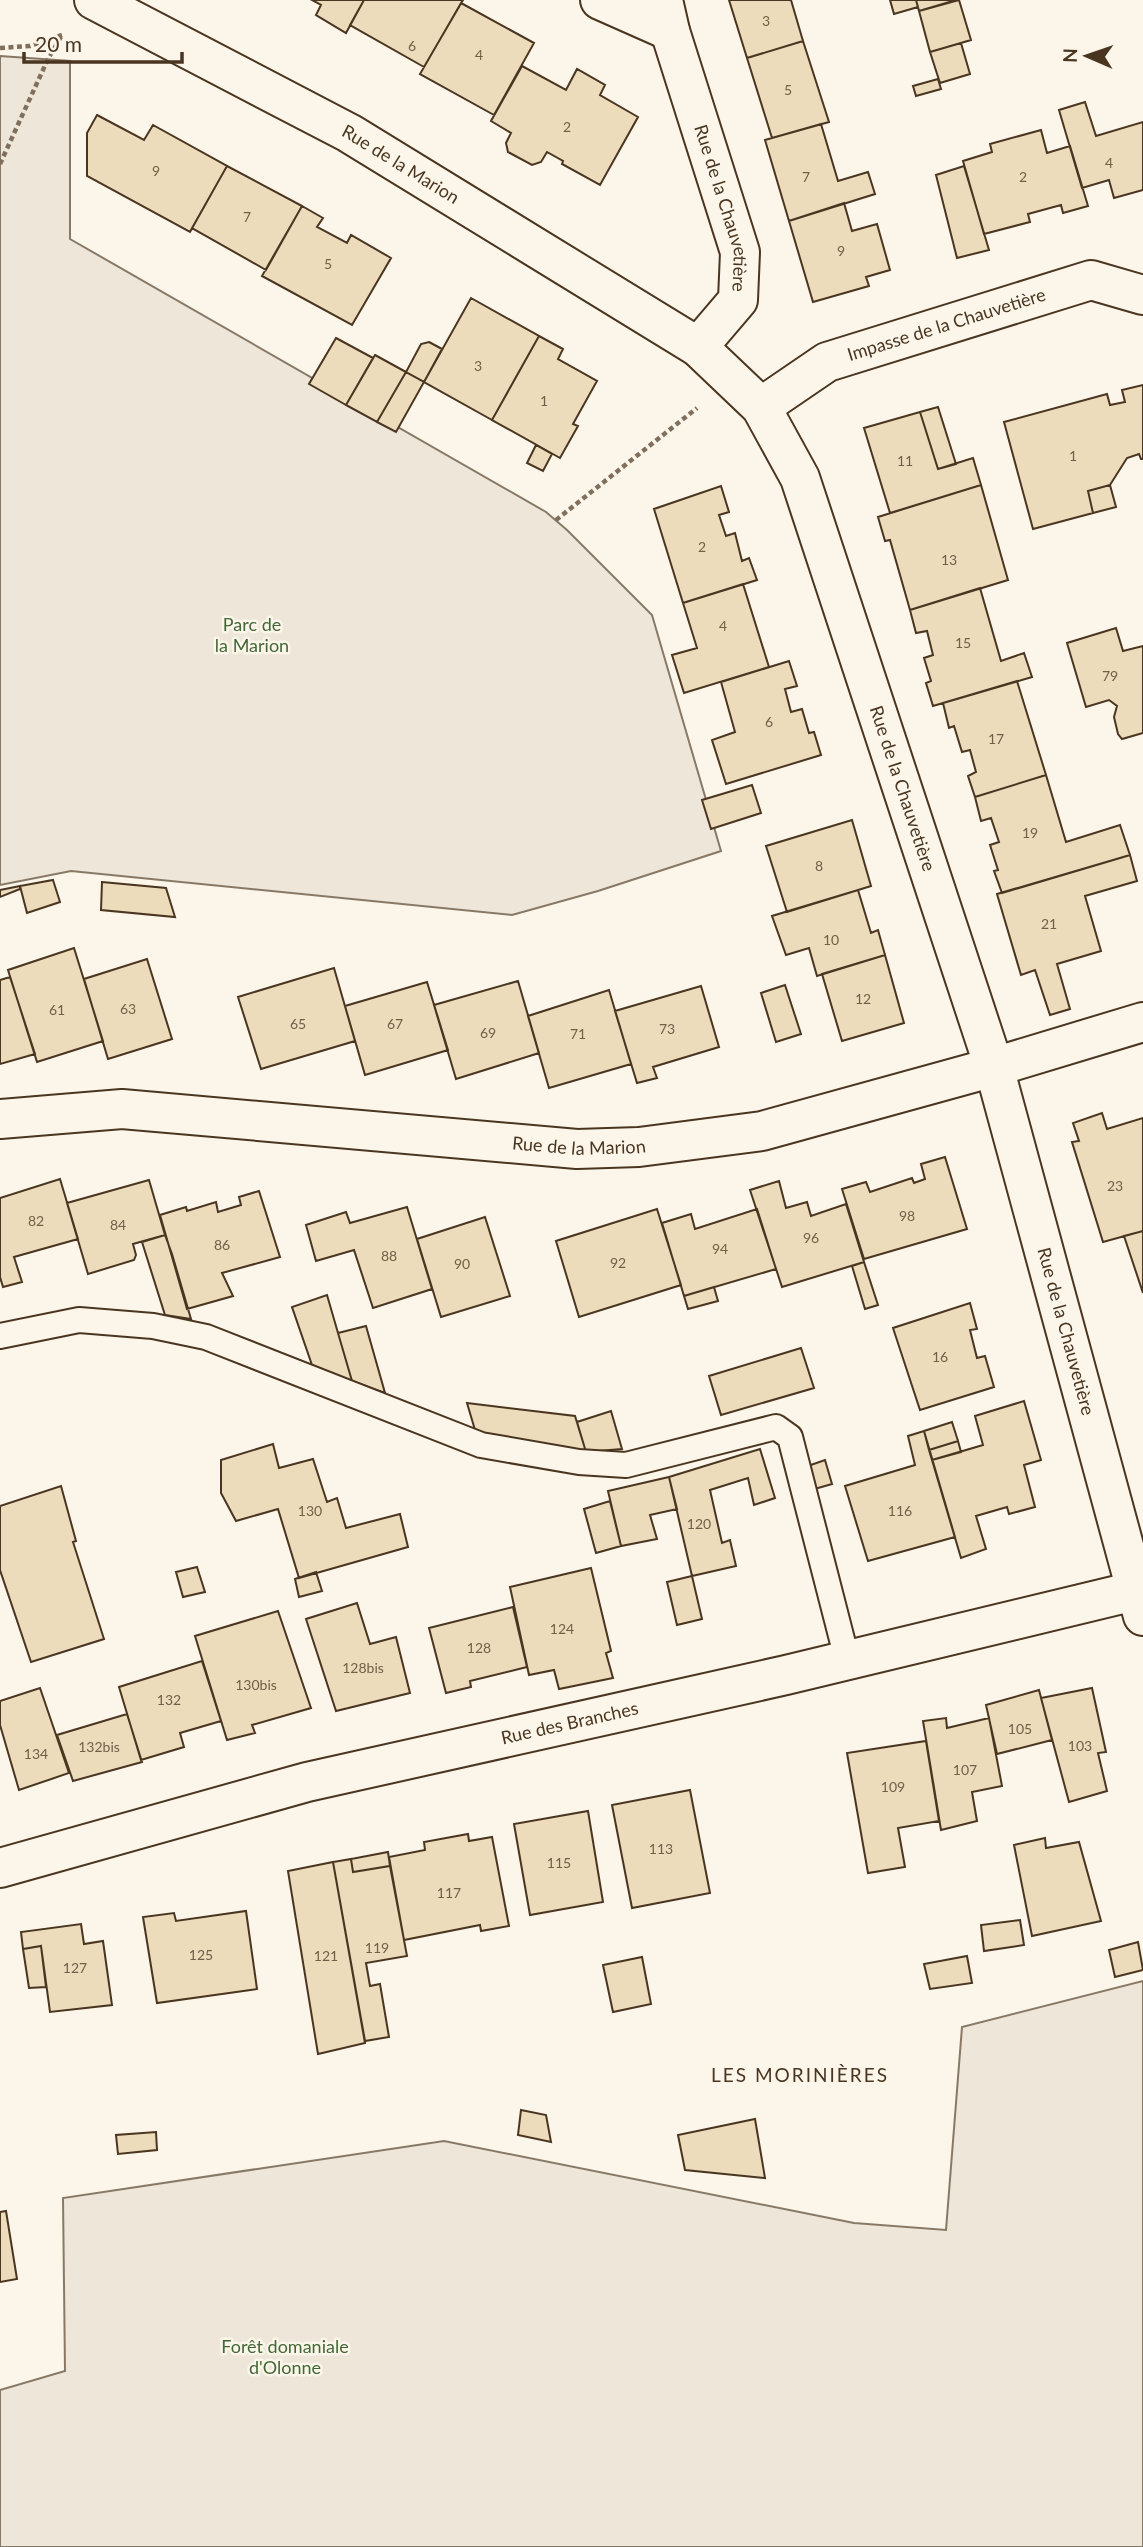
<svg xmlns="http://www.w3.org/2000/svg" width="1143" height="2547" font-family="Lato,sans-serif">
<style>
.green{fill:#ede6d9;stroke:#887966;stroke-width:2}
.building{fill:#ecdcbc;stroke:#4a3520;stroke-width:2}
.lines{fill:none;stroke-linecap:round;stroke-linejoin:round}
.service-casing{stroke:#4a3520;stroke-width:28}
.minor-casing{stroke:#4a3520;stroke-width:42}
.path{stroke:#7f6f5c;stroke-width:4.5;stroke-dasharray:5 3.5;stroke-linecap:butt}
.service{stroke:#fbf6e9;stroke-width:24}
.minor{stroke:#fbf6e9;stroke-width:38}
.labels{text-anchor:middle;stroke-width:5;stroke-linejoin:round;paint-order:stroke}
.number-label{font-size:14px;fill:#725f47}
.street-label{font-size:18px;fill:#4a3520;stroke:#fbf6e9}
.park-label{font-size:18px;fill:#436837;stroke:#fbf6e9}
.neighbourhood-label{font-size:19px;letter-spacing:2px;fill:#4a3520;stroke:#fbf6e9}
</style>
<rect width="100%" height="100%" fill="#fbf6e9"/>
<path class="green" d="M0,56L70,61V239L546,512L567,530L652,615L721,851L598,891L512,915L71,871L0,885Z
M1143,1981V2547H0V2390L65,2371L63,2198L444,2141L854,2223L946,2230L962,2027Z"/>
<path class="building" d="M312,0H364L346,33L316,15L321,5Z
M364,0H463L424,67L350,25Z
M729,0H791L803,41L747,58Z
M890,0H916L918,7L894,14Z
M916,0H956L919,11Z
M959,0L971,40L930,52L919,11Z
M461,3L534,43L494,115L420,74Z
M803,41L829,122L772,138L747,58Z
M961,43L970,74L940,83L930,52Z
M522,66L566,90L577,69L605,85L600,95L638,117L600,185L562,164L563,161L547,152L541,162L532,165L508,152L506,143L511,133L491,121Z
M938,79L941,89L916,96L913,86Z
M1085,102L1096,136L1143,122V190L1114,198L1109,180L1082,188L1059,110Z
M97,115L144,140L153,125L227,166L190,232L87,176V133Z
M821,124L838,181L868,172L875,194L789,221L765,140Z
M1041,130L1047,153L1070,146L1088,206L1063,213L1061,205L1028,214L1030,222L984,234L963,161L992,152L990,144Z
M227,166L302,206L266,270L192,228Z
M964,166L989,250L957,258L936,175Z
M844,203L852,231L877,224L890,270L866,277L869,286L813,302L789,221Z
M302,206L323,218L317,227L347,243L351,235L391,258L352,325L262,276Z
M471,298L539,336L492,420L424,382Z
M539,336L563,349L558,359L597,381L573,424L578,426L560,458L492,420Z
M336,338L373,358L346,405L309,384Z
M429,342L442,349L424,382L406,372L421,344Z
M375,355L406,372L377,422L346,405Z
M406,372L424,382L396,432L377,422Z
M1143,385V459H1141L1139,454L1127,458L1110,485L1088,491L1093,513L1033,529L1004,422L1107,394L1110,405L1125,402L1122,390Z
M938,407L956,464L938,469L920,412Z
M920,412L938,469L973,458L981,485L890,513L864,428Z
M536,445L552,454L543,471L527,463Z
M981,485L1008,580L910,610L890,540L885,541L878,517Z
M1110,485L1116,507L1093,513L1088,491Z
M721,486L729,512L719,515L726,536L735,533L742,561L749,558L757,580L683,603L654,509Z
M743,584L769,667L684,693L672,655L697,648L683,603Z
M980,588L1001,661L1024,653L1032,677L933,706L926,683L931,681L924,658L933,655L927,631L916,633L910,610Z
M1116,628L1123,651L1143,646V733L1122,739L1118,734L1114,717L1117,706L1109,700L1086,707L1067,643Z
M789,661L797,686L785,689L791,712L802,709L809,733L814,732L821,755L726,784L712,740L735,732L721,682Z
M1017,681L1046,775L975,797L968,776L976,772L970,750L962,752L954,726L949,728L943,703Z
M1046,775L1066,842L1120,825L1130,855L1002,893L994,871L998,870L990,845L999,842L991,818L981,821L975,797Z
M752,785L761,813L711,829L702,800Z
M852,820L871,886L787,912L766,846Z
M1130,855L1137,881L1085,896L1101,951L1057,964L1070,1009L1050,1015L1035,970L1021,975L997,894Z
M53,880L60,902L27,913L20,886Z
M102,882L166,888L175,917L101,910Z
M20,886V889L0,897V890Z
M858,890L871,933L878,930L885,955L817,976L809,948L786,955L772,916Z
M74,948L103,1041L37,1062L8,970Z
M885,955L904,1023L842,1041L822,974Z
M147,959L172,1039L108,1059L84,979Z
M334,968L355,1041L261,1069L238,997Z
M10,977L35,1054L0,1064V980Z
M518,981L539,1053L456,1079L434,1005Z
M427,982L448,1050L365,1075L345,1006Z
M785,985L801,1034L776,1042L761,993Z
M701,986L719,1047L653,1067L657,1078L637,1083L615,1011Z
M609,990L631,1064L549,1088L528,1016Z
M1102,1113L1107,1129L1143,1118V1231L1103,1242L1072,1142L1079,1141L1073,1123Z
M945,1157L967,1229L864,1259L842,1189L866,1182L870,1192L912,1178L914,1183L925,1179L921,1164Z
M60,1179L78,1239L14,1257L22,1282L3,1287L0,1277V1198Z
M149,1180L165,1235L133,1244L136,1255L134,1260L88,1274L67,1203Z
M779,1181L786,1208L807,1202L811,1216L846,1204L864,1262L782,1287L750,1190Z
M259,1191L280,1257L222,1273L233,1296L187,1309L160,1215L186,1207L187,1211L216,1202L218,1212L241,1205L239,1197Z
M407,1207L432,1289L373,1308L354,1250L316,1261L306,1225L346,1212L350,1223Z
M657,1209L681,1285L579,1317L556,1241Z
M757,1209L776,1269L684,1296L662,1223L691,1214L695,1229Z
M485,1217L510,1296L441,1317L417,1239Z
M1143,1231V1293L1124,1236Z
M165,1235L172,1254L191,1319L165,1315L142,1242Z
M864,1262L878,1305L865,1309L852,1266Z
M714,1287L718,1301L688,1309L684,1296Z
M327,1295L338,1333L352,1381L312,1365L292,1307Z
M970,1303L977,1329L970,1330L977,1358L985,1356L994,1387L920,1410L893,1328Z
M366,1326L385,1393L352,1381L338,1333Z
M801,1348L814,1388L721,1415L709,1376Z
M1024,1401L1041,1460L1024,1465L1035,1507L1009,1514L1007,1507L976,1516L986,1549L961,1558L932,1460L983,1445L975,1416Z
M467,1403L575,1416L586,1452L490,1436L475,1430Z
M611,1411L622,1449L586,1452L577,1422Z
M952,1422L958,1441L929,1450L924,1431Z
M924,1431L955,1537L868,1561L845,1486L915,1465L908,1436Z
M958,1441L961,1452L932,1460L929,1450Z
M273,1444L279,1468L313,1459L327,1502L337,1498L346,1528L400,1514L408,1547L299,1578L278,1509L236,1521L221,1493V1460Z
M760,1449L775,1498L754,1505L748,1478L710,1490L722,1543L730,1540L736,1566L692,1576L669,1477Z
M825,1460L832,1484L811,1490L805,1467Z
M669,1477L677,1509L650,1515L657,1539L621,1546L608,1491Z
M61,1486L76,1541L73,1542L104,1639L31,1662L0,1570V1506Z
M610,1501L621,1546L596,1553L584,1509Z
M197,1567L205,1592L183,1597L176,1572Z
M591,1568L611,1651L606,1653L613,1678L559,1689L554,1670L529,1675L510,1587Z
M316,1572L322,1591L299,1597L295,1579Z
M692,1576L702,1619L677,1625L667,1582Z
M357,1603L370,1644L396,1637L410,1693L336,1711L306,1619Z
M513,1607L527,1667L470,1681L471,1687L446,1693L429,1628Z
M278,1611L311,1708L252,1725L255,1733L227,1740L195,1636Z
M202,1661L221,1721L180,1733L184,1747L141,1760L119,1687Z
M40,1688L69,1773L19,1790L0,1725V1701Z
M1092,1688L1106,1752L1098,1753L1107,1791L1069,1802L1041,1698Z
M1039,1690L1052,1740L997,1754L986,1705Z
M127,1714L142,1762L73,1781L57,1735Z
M946,1718L947,1728L989,1718L1002,1786L972,1792L977,1821L941,1830L923,1721Z
M926,1741L939,1821L898,1828L905,1867L868,1873L847,1753Z
M690,1790L710,1893L632,1908L612,1805Z
M588,1811L603,1902L530,1915L514,1824Z
M468,1834L469,1841L492,1837L509,1926L481,1931L480,1925L404,1940L389,1857L425,1850L424,1842Z
M1045,1838L1046,1848L1079,1842L1101,1921L1032,1936L1014,1845Z
M388,1852L390,1866L353,1872L351,1859Z
M351,1859L353,1872L390,1866L407,1956L366,1963L370,1986L380,1984L389,2037L365,2041L333,1862Z
M333,1862L365,2043L318,2054L288,1871Z
M246,1911L257,1989L157,2003L143,1917L174,1913L176,1921Z
M1020,1920L1024,1945L984,1951L981,1925Z
M81,1924L84,1944L103,1941L112,2005L50,2012L41,1946L23,1949L21,1932Z
M1138,1942L1143,1970L1115,1977L1109,1950Z
M41,1946L46,1987L29,1988L23,1949Z
M967,1956L972,1983L930,1989L924,1964Z
M642,1957L651,2004L613,2012L603,1965Z
M521,2110L546,2115L551,2142L518,2135Z
M755,2119L765,2178L685,2170L678,2135Z
M156,2132L157,2150L118,2154L116,2135Z
M6,2211L17,2279L0,2282V2212Z"/>
<g class="lines">
<defs>
<path id="service" d="M0,1336L79,1320L153,1326L206,1337L481,1445L579,1462L626,1465L776,1427L790,1437L847,1659"/>
<g id="minor">
<path id="s1" d="M94,0L349,133L698,347L761,407L800,478L994,1067L1143,1616"/>
<path d="M600,0L670,31"/>
<path id="s2" d="M663,0L670,31L740,252L738,300L698,347"/>
<path id="s3" d="M761,407L827,362L1091,280L1143,295"/>
<path id="s4" d="M0,1119L122,1109L577,1149L639,1147L762,1131L994,1067L1143,1022"/>
<path id="s5" d="M0,1868L307,1782L786,1675L1143,1589"/>
</g>
</defs>
<use href="#service" class="service-casing"/>
<use href="#minor" class="minor-casing"/>
<path class="path" d="M0,48L30,46L62,35
M0,164L48,59L62,35
M556,520L697,408"/>
<use href="#service" class="service"/>
<use href="#minor" class="minor"/>
</g>
<g class="labels">
<g class="number-label">
<text x="766" y="26">3</text>
<text x="412" y="51">6</text>
<text x="479" y="60">4</text>
<text x="788" y="95">5</text>
<text x="567" y="132">2</text>
<text x="1109" y="168">4</text>
<text x="156" y="176">9</text>
<text x="806" y="182">7</text>
<text x="1023" y="182">2</text>
<text x="247" y="222">7</text>
<text x="841" y="256">9</text>
<text x="328" y="269">5</text>
<text x="478" y="371">3</text>
<text x="544" y="406">1</text>
<text x="1073" y="461">1</text>
<text x="905" y="466">11</text>
<text x="702" y="552">2</text>
<text x="949" y="565">13</text>
<text x="723" y="631">4</text>
<text x="963" y="648">15</text>
<text x="1110" y="681">79</text>
<text x="769" y="727">6</text>
<text x="996" y="744">17</text>
<text x="1030" y="838">19</text>
<text x="819" y="871">8</text>
<text x="1049" y="929">21</text>
<text x="831" y="945">10</text>
<text x="863" y="1004">12</text>
<text x="128" y="1014">63</text>
<text x="57" y="1015">61</text>
<text x="298" y="1029">65</text>
<text x="395" y="1029">67</text>
<text x="667" y="1034">73</text>
<text x="488" y="1038">69</text>
<text x="578" y="1039">71</text>
<text x="1115" y="1191">23</text>
<text x="907" y="1221">98</text>
<text x="36" y="1226">82</text>
<text x="118" y="1230">84</text>
<text x="811" y="1243">96</text>
<text x="222" y="1250">86</text>
<text x="720" y="1254">94</text>
<text x="389" y="1261">88</text>
<text x="618" y="1268">92</text>
<text x="462" y="1269">90</text>
<text x="940" y="1362">16</text>
<text x="310" y="1516">130</text>
<text x="900" y="1516">116</text>
<text x="699" y="1529">120</text>
<text x="562" y="1634">124</text>
<text x="479" y="1653">128</text>
<text x="363" y="1673">128bis</text>
<text x="256" y="1690">130bis</text>
<text x="169" y="1705">132</text>
<text x="1020" y="1734">105</text>
<text x="1080" y="1751">103</text>
<text x="99" y="1752">132bis</text>
<text x="36" y="1759">134</text>
<text x="965" y="1775">107</text>
<text x="893" y="1792">109</text>
<text x="661" y="1854">113</text>
<text x="559" y="1868">115</text>
<text x="449" y="1898">117</text>
<text x="377" y="1953">119</text>
<text x="201" y="1960">125</text>
<text x="326" y="1961">121</text>
<text x="75" y="1973">127</text>
</g>
<g class="street-label">
<text dy="6" stroke="none"><textPath href="#s1" startOffset="348">Rue de la Marion</textPath></text>
<text dy="6" stroke="none"><textPath href="#s2" startOffset="217">Rue de la Chauvetière</textPath></text>
<text dy="6" stroke="none"><textPath href="#s3" startOffset="205">Impasse de la Chauvetière</textPath></text>
<text dy="6" stroke="none"><textPath href="#s1" startOffset="1192">Rue de la Chauvetière</textPath></text>
<text dy="6" stroke="none"><textPath href="#s4" startOffset="581">Rue de la Marion</textPath></text>
<text dy="6" stroke="none"><textPath href="#s1" startOffset="1759">Rue de la Chauvetière</textPath></text>
<text dy="6" stroke="none"><textPath href="#s5" startOffset="588">Rue des Branches</textPath></text>
</g>
<g class="park-label">
<text x="252" y="631">Parc de<tspan x="252" dy="21">la Marion</tspan></text>
<text x="285" y="2353">Forêt domaniale<tspan x="285" dy="21">d'Olonne</tspan></text>
</g>
<g class="neighbourhood-label">
<text x="800" y="2082">LES MORINIÈRES</text>
</g>
</g>
<g transform="translate(1087 56) rotate(272)" stroke="#fbf6e9" stroke-width="5" paint-order="stroke">
<path d="M0-5L12 26L0 18L-12 26Z" fill="#4a3520"/>
<text y="-10" font-size="19" font-weight="bold" text-anchor="middle" fill="#4a3520">N</text>
</g>
<path d="M24 52v10h158v-10" fill="none" stroke="#4a3520" stroke-width="3.5"/>
<text x="35" y="52" font-size="21" fill="#4a3520" stroke="#fbf6e9" stroke-width="5" paint-order="stroke">20 m</text>
</svg>
